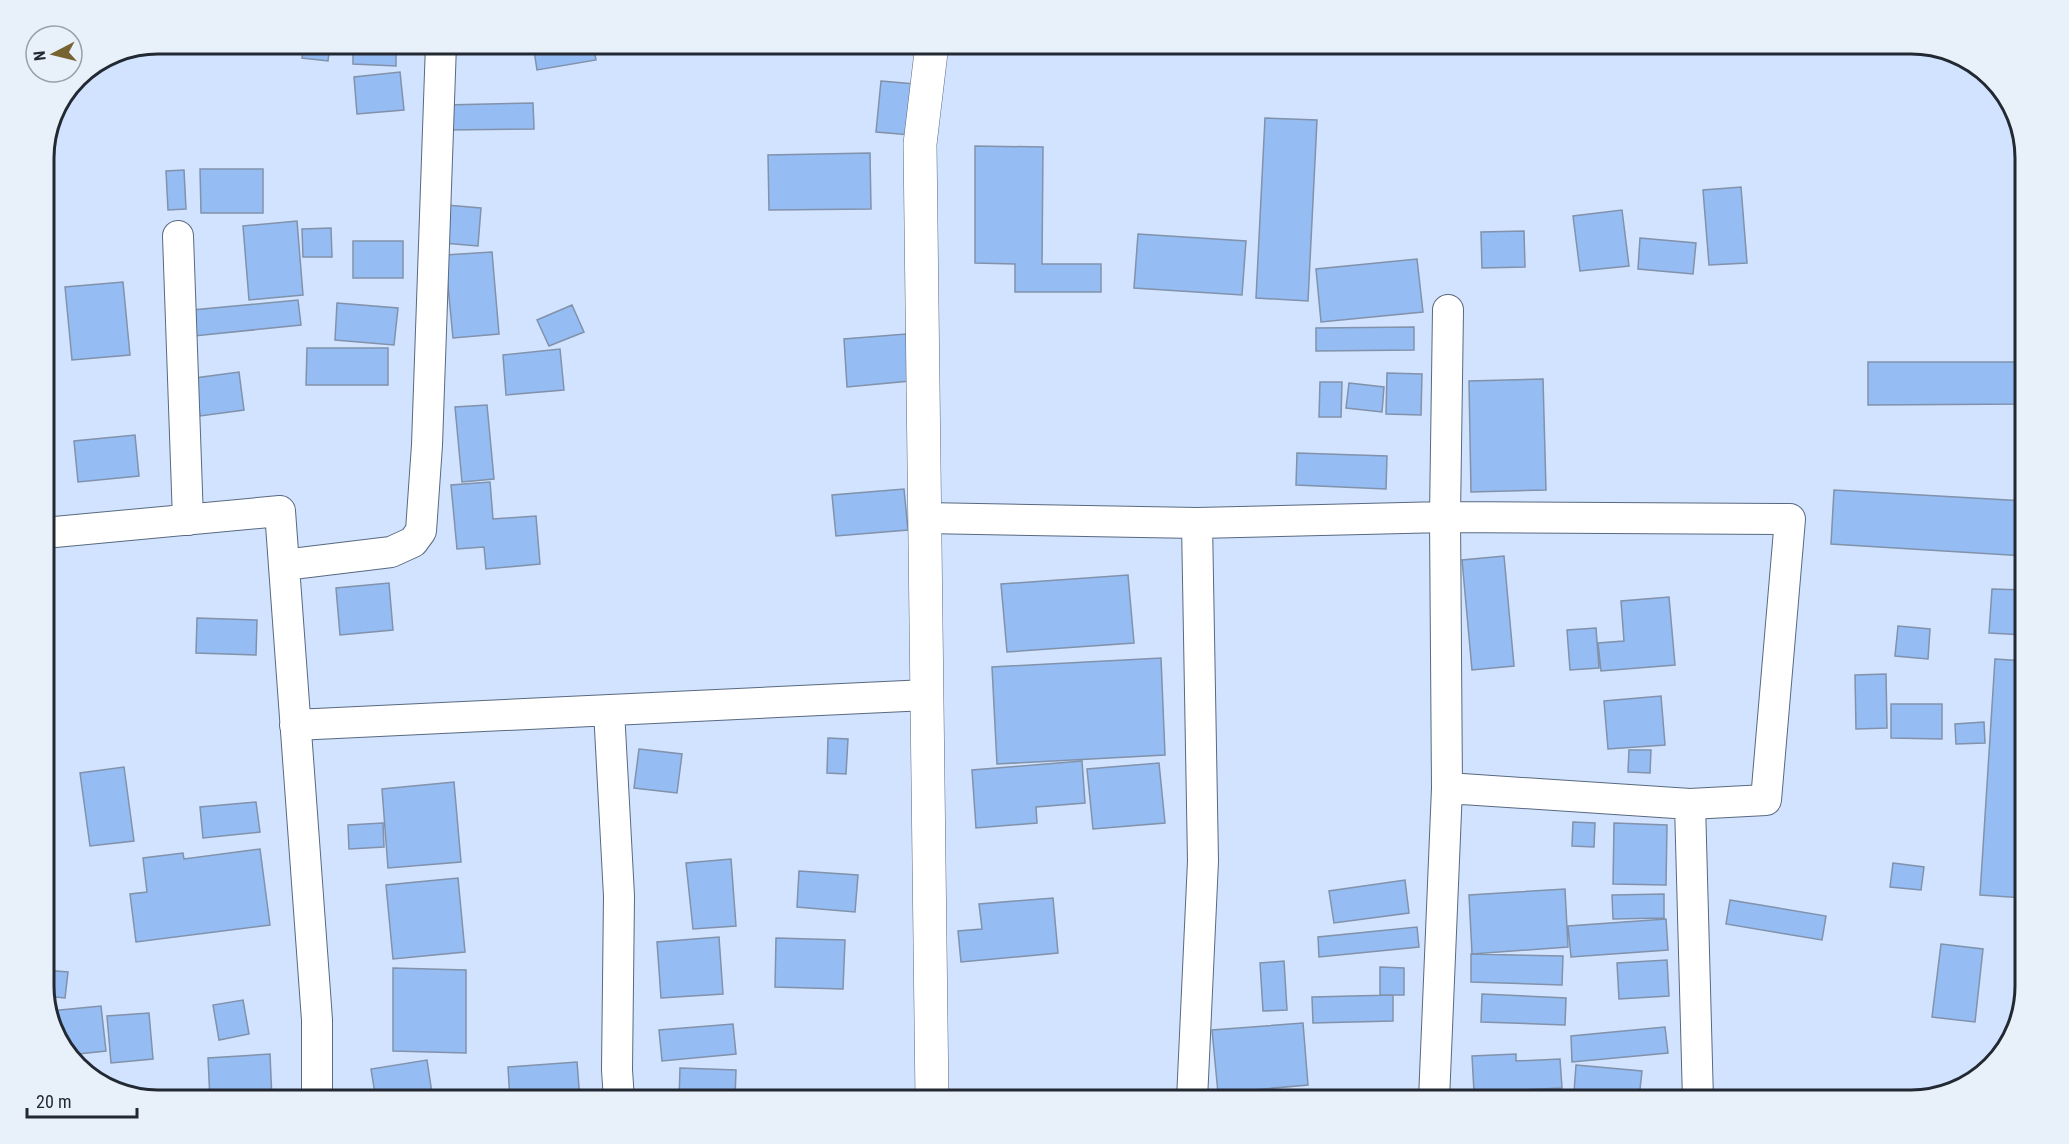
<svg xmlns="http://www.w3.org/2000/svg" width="2069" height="1144" font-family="'Roboto Condensed',sans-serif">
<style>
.building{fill:#96bcf4;stroke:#8192aa;stroke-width:1.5}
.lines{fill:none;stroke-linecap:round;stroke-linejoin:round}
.minor-casing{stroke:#59697f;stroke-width:32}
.tertiary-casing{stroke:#59697f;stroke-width:34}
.minor{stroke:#fff;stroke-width:30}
.tertiary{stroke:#fff;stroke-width:33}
.rim{fill:none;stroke:#222932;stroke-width:3}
</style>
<rect width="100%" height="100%" fill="#d1e3fe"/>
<path class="building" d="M304,44H330L328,61L302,58Z
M353,44H396V66L353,64Z
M449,44H499V48L450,51Z
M533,44H593L596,60L537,70Z
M400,72L404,110L357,114L354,77Z
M881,81L915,84L911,135L876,132Z
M533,103L534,129L445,130L444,105Z
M1265,118L1317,120L1308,301L1256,298Z
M975,146L1043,147L1042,264H1101V292H1015V264L975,263Z
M870,153L871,209L769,210L768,155Z
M200,169H263V213H201Z
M184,170L186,209L168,210L166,171Z
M1741,187L1747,263L1709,265L1703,190Z
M446,205L481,208L478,246L443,243Z
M1622,210L1629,266L1580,271L1573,216Z
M297,221L303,295L249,300L243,226Z
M331,228L332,257H303L302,229Z
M1524,231L1525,267L1482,268L1481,232Z
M1138,234L1246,241L1242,295L1134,288Z
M1640,238L1696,243L1693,274L1638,269Z
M353,241H403V278H353Z
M492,252L499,334L453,338L445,255Z
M1417,259L1423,312L1321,322L1316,269Z
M123,282L130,355L72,360L65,287Z
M44,288L50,344L44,345Z
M298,300L301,325L194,336L192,310Z
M337,303L398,308L394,345L335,340Z
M572,305L584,332L549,346L537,320Z
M1414,327V350L1316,351V328Z
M906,334L910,381L847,387L844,339Z
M307,348H388V385H306Z
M560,349L564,390L506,395L503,355Z
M1868,362H2025V404L1868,405Z
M239,372L244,410L200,416L195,378Z
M1387,373L1422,374L1421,415L1386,414Z
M1543,379L1546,490L1471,492L1469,381Z
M1320,382H1342L1341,417H1319Z
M1349,383L1384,387L1382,412L1346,408Z
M487,405L494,479L462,482L455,407Z
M135,435L139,476L78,482L74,441Z
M1297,453L1387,456L1386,489L1296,485Z
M490,482L493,519L536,516L540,564L486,569L484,547L457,549L451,485Z
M904,489L908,530L836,536L832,495Z
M1834,490L2025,501V556L1831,544Z
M1504,556L1514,666L1472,670L1462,560Z
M1128,575L1134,643L1007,652L1001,584Z
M389,583L393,630L340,635L336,588Z
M1992,589L2025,590V635L1989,633Z
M1669,597L1675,665L1601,671L1598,643L1624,641L1621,601Z
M197,618L257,620L256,655L196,653Z
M1898,626L1930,629L1928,659L1895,656Z
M1596,628L1599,668L1570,670L1567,630Z
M1161,658L1165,755L997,764L992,667Z
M1995,659L2025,661V898L1980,895Z
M1886,674L1887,728L1856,729L1855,675Z
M1661,696L1665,745L1608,749L1604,701Z
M1891,704H1942V739L1891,738Z
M1984,722L1985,743L1956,744L1955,724Z
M828,738L848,739L846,774L827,773Z
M639,749L682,754L677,793L634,788Z
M1629,750H1651L1650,773L1628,772Z
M1082,761L1085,803L1036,807L1037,823L976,828L972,770Z
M1159,763L1165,823L1093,829L1087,769Z
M124,767L134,841L90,846L80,773Z
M454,782L461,862L388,868L382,789Z
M256,802L260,832L203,838L200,807Z
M1573,822L1595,823L1594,847L1572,846Z
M383,823L384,847L349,849L348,825Z
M1614,823L1667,825L1666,885L1613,884Z
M260,849L270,925L136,942L130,894L147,892L143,858L183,853L184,859Z
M731,859L736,926L693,929L686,863Z
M1893,863L1924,867L1921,890L1890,887Z
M799,871L858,875L855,912L797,907Z
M458,878L465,952L393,959L386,885Z
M1405,880L1409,913L1334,923L1329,891Z
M1565,889L1568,947L1472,954L1469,895Z
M1664,894V918L1613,919L1612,895Z
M1053,898L1058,953L961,962L958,931L982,929L979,904Z
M1730,900L1826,916L1822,940L1726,924Z
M1666,919L1668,950L1571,957L1568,926Z
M1417,927L1419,947L1319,957L1318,937Z
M719,937L723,994L661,998L657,942Z
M776,938L845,940L843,989L775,987Z
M1941,944L1983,949L1975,1022L1932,1017Z
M1471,954L1563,956L1562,985L1471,982Z
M1667,960L1669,996L1619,999L1617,963Z
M1284,961L1287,1010L1263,1011L1260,963Z
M1380,967L1404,968V995H1380Z
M393,968L466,970V1053L393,1051Z
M44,970L68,972L65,998L44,996Z
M1482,994L1566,998L1565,1025L1481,1022Z
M1393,995V1021L1313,1023L1312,997Z
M243,1000L249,1034L219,1040L213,1005Z
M101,1006L106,1051L69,1055L63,1050L50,1011Z
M149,1013L153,1059L111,1063L107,1016Z
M1303,1023L1308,1085L1218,1093L1212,1030Z
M733,1024L736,1054L662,1061L659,1030Z
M1665,1027L1668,1053L1572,1062L1571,1036Z
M270,1054L272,1100H210L208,1058Z
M1516,1054V1061L1560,1059L1562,1088L1474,1092L1472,1056Z
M427,1060L433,1100H376L371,1069Z
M577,1062L580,1100H510L508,1067Z
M1576,1065L1642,1071L1639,1098L1574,1092Z
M680,1068L736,1070L735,1100H679Z"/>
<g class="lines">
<defs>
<path id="minor" d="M178,236L188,520
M925,518L1197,523L1445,517L1790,519L1766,800L1690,804L1698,1100
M44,533L280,511L317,1020V1100
M284,565L391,552L413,542L421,531L427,445L441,44
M609,710L619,896L617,1070L619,1100
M295,725L927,695
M1447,788L1690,804
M1192,1100L1203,861L1197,523
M1434,1100L1447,788L1445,517L1448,310"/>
<path id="tertiary" d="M932,44L920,144L932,1100"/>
</defs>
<use href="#minor" class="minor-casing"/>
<use href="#tertiary" class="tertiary-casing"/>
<use href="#minor" class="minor"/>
<use href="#tertiary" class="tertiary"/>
</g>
<path d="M0 0H2069V1144H0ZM158 54H1911A104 104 0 0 1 2015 158V986A104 104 0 0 1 1911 1090H158A104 104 0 0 1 54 986V158A104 104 0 0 1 158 54Z" fill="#e8f0fa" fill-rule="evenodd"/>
<path class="rim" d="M158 54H1911A104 104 0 0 1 2015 158V986A104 104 0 0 1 1911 1090H158A104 104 0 0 1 54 986V158A104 104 0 0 1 158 54Z"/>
<g transform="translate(54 54) rotate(263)"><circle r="28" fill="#e8f0fa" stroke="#99a0aa" stroke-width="1.5"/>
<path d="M0-4.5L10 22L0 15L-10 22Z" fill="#776332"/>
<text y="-9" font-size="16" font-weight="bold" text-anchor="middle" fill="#222932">N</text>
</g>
<path d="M27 1108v9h110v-9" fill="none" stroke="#222932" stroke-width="3"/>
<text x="36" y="1108" font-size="18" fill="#222932" stroke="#e8f0fa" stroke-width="4.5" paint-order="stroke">20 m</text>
</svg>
